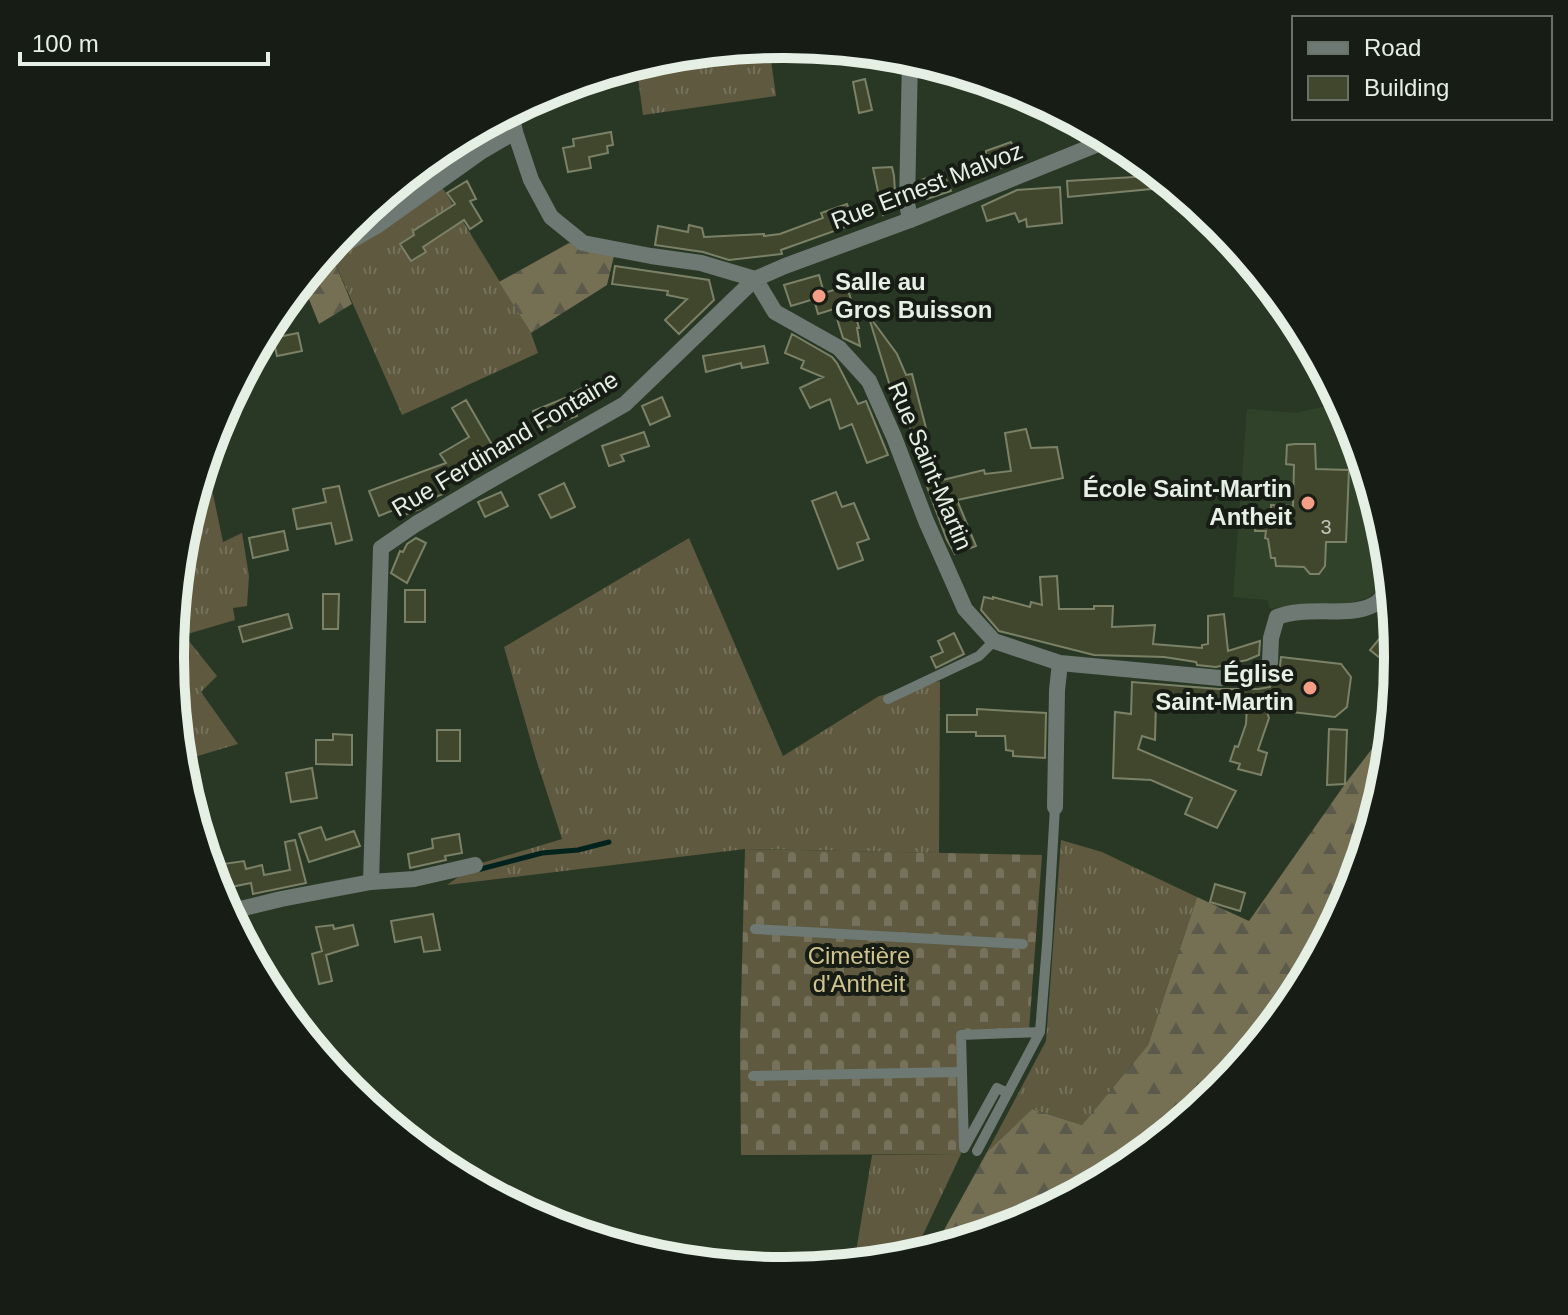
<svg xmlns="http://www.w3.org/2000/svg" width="1568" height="1315" font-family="Arial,sans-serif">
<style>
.built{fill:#30432a}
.grass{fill:url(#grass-tufts)}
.forest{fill:url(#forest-firs)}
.cemetery{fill:url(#cemetery-stones)}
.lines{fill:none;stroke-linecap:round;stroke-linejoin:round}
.stream{stroke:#01231d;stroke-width:5}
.building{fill:#41472d;stroke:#7b8167;stroke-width:2}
.service{stroke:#6d7972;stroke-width:10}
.minor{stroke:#6d7972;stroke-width:16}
.tertiary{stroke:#6d7972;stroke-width:16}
.poi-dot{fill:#f49e87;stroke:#171d14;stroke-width:3}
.labels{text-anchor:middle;stroke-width:8;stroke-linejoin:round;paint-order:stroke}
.number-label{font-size:20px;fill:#bdc5b6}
.street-label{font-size:24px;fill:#e6efe3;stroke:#171d14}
.poi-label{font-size:24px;font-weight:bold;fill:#e6efe3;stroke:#171d14;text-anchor:end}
.park-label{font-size:24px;fill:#cfc48f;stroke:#171d14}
.rim{fill:none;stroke:#e6efe3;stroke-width:10}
</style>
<defs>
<pattern id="grass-tufts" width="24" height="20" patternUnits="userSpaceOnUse" patternTransform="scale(2)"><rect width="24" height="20" fill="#5e593f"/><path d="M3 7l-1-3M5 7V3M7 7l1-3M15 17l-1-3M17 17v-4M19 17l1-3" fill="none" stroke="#75715b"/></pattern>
<pattern id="forest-firs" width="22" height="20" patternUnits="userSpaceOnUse" patternTransform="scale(2)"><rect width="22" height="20" fill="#756f54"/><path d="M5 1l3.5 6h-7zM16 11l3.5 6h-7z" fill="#5b5a4b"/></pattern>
<pattern id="cemetery-stones" width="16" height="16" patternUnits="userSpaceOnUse" patternTransform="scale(2)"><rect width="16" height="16" fill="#5e593f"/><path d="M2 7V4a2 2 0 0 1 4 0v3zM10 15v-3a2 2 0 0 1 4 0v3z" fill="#75715b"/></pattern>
</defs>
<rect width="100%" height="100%" fill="#293825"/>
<path class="built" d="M1322,407L1343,408L1351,423L1358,448L1354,451L1364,467L1386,538L1390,577L1368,598L1344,604L1269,608L1268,600L1233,597L1247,409L1296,413Z"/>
<path class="grass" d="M769,46L776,96L643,115L636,64L665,56Z
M442,187L531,333L538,353L402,415L334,261Z
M207,465L223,542L242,533L249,576L247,606L233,608L235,620L184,635L217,676L201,692L238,744L181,761L171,657L182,537L204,466Z
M689,538L783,756L879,696L940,681L939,853L745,849L447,885L475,865L562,839L536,759L504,647Z
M1061,840L1102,852L1197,897L1148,1045L1082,1125L1032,1109L987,1152L1046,1041Z
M961,1154L913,1256L903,1259L854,1264L872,1155Z"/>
<path class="forest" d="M569,243L614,256L607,285L531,333L499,282Z
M334,261L352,304L319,324L302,282L311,272Z
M1391,724L1386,778L1351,893L1301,986L1208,1100L1124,1168L1018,1224L933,1250L987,1152L1032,1109L1082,1125L1148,1045L1197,897L1249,921L1345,784Z"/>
<path class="cemetery" d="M745,849L1042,855L1029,1030L958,1034L961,1154L741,1155L740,1040Z"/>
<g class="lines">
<path class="stream" d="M921,72H956
M477,870L542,853L578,850L609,842"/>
</g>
<path class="building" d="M865,79L872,110L859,113L853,82Z
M611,132L613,145L607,146L608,153L589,157L591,168L568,172L563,148L574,146L573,139Z
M1011,142L1019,162L987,172L986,151Z
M892,167L894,176L896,207L883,215L873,168Z
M943,172L951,191L927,199L921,180Z
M1151,176V189L1068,197L1067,181Z
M467,181L476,199L470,201L482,221L470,229L464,220L423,247L426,252L411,261L400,244L414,235L413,231L455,204L447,193Z
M1060,187L1062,223L1027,227L1026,219L1019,222L1015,213L987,221L982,206L1017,190Z
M847,204L854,224L781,250L782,254L729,260L703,252L655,245L658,226L688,232L689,225L702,228L704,237L764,234V236L780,234L823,218L821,213Z
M615,266L709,280L714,300L679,334L665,320L687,299L667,295L668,291L612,284Z
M819,275L824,293L847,286L859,328H857L860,346L843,338L834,309L818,314L814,299L791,306L784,285Z
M872,320L897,354L906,375L912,374L927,432L912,436L908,419L901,422L870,321Z
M298,333L302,351L277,356L273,338Z
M792,334L832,357L837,363L858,404L866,401L888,455L867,463L852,424L840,429L830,399L810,408L800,388L823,377L801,368L804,361L785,353Z
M764,346L768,363L742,368L741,363L706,372L703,356Z
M607,376L614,390L574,409L577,416L540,430L533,411L575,394L574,392Z
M662,397L670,416L650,425L642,406Z
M466,400L495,450L438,483L443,494L418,504L420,509L399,517L396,509L379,516L369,491L446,463L440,454L469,437L452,408Z
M1026,429L1031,448L1057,447L1063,478L957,500L976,546L955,554L947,540L926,484L984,470L985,474L1011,471L1005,433Z
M644,432L649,446L621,455L624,461L609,466L602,446Z
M1295,444H1315L1316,469L1349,470L1346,542H1326L1325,566L1319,574H1310L1304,567L1276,566L1275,558H1271L1268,539L1265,538L1266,531H1255L1256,512L1271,513V505L1293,506L1294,465L1286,464L1287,445Z
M564,483L575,507L551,518L539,495Z
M339,486L352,540L336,544L331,523L297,529L293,509L326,502L323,489Z
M501,492L508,506L485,517L478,502Z
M836,492L842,507L854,503L869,539L857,543L863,560L838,569L812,501Z
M284,531L288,550L253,558L249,538Z
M416,538L426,543L407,583L391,573L400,551L403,552L407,544Z
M1057,576L1059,609H1094V606H1113L1112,627L1155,625L1153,644L1202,648V645L1208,644V616L1224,614L1228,651L1260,641L1259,655L1247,660L1216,667L1197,665L1196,662L1164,657L1094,655L999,631L981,610L984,597L993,599V597L1030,607L1031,602L1042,605L1040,577Z
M405,590H425V622H405Z
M323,594H339L338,629H323Z
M288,614L292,628L243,642L239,627Z
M1394,621L1397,655L1389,665L1370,650Z
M954,633L964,654L936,668L931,657L943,652L938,641Z
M1281,657L1341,664L1351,677L1347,707L1335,717L1266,709L1269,718L1258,750L1267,753L1261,775L1238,769L1240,764L1230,761L1235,746L1238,747L1246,724L1247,706L1156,703L1155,740L1142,736L1138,749L1236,791L1217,828L1185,814L1192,798L1151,780L1113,778L1115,712L1131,714L1132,682L1219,689H1258L1270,687L1271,682L1276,676L1280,666Z
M977,709L1046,713L1045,758L1013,756V751L1006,750L1005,736H976V732H947V715H977Z
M1329,729L1347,730L1345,784L1327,785Z
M437,730H460V761H437Z
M333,734L352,735V765L316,764V740H333Z
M312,768L317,798L291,802L286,773Z
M321,827L326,840L354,831L360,846L309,862L299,834Z
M459,834L462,853L445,856L446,860L410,868L408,854L433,848L432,839Z
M295,840L306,883L253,894L251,883L216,890L207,859L222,856L224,864L244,861L246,869L262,865L264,875L290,870L285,842Z
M1215,884L1245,893L1240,911L1210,902Z
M433,914L440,950L424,952L421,937L395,942L391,921Z
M333,925L334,929L353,925L358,945L326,955L332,981L319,984L312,954L322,951L316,927Z"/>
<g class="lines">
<path class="service" d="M888,699L979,656L994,641
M755,929L1023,944
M753,1076L961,1072
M1008,1093L997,1088L964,1148L961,1035L1040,1032
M977,1151L1040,1032L1047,945L1055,807"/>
<path class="minor" d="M910,58L907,203L910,220
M324,256L378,225L482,151L515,132
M1055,807L1057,690L1060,663
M371,882L381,548L416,524L482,485L625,404L755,279L775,312L839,348L869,381L894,437L926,521L965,609L994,641L1060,663L1220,678H1258L1266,671L1270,662L1271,638L1277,617C1306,605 1349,618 1373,605C1380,602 1385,593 1391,587
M228,912L281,899L371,882L414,879L475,865"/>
<path class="tertiary" d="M511,111L515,132L531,180L551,217L583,243L651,256L701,263L755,279L785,266L910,220L1098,144H1119"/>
</g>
<g class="poi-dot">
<circle cx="819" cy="296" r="8"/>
<circle cx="1308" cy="503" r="8"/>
<circle cx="1310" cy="688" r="8"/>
</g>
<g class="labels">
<g class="number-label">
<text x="1326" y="534">3</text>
</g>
<g class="street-label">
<text transform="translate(927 186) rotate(-21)" y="8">Rue Ernest Malvoz</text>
<text transform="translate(505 444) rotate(-31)" y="8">Rue Ferdinand Fontaine</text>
<text transform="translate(930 466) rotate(67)" y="8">Rue Saint-Martin</text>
</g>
<g class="poi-label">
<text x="835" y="290" text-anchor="start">Salle au<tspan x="835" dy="28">Gros Buisson</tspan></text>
<text x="1292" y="497">École Saint-Martin<tspan x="1292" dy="28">Antheit</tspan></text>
<text x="1294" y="682">Église<tspan x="1294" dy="28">Saint-Martin</tspan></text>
</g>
<g class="park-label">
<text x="859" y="964">Cimetière<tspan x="859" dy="28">d'Antheit</tspan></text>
</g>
</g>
<path d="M0 0H1568V1315H0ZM783 58H785A599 599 0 0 1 1384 657V658A599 599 0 0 1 785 1257H783A599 599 0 0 1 184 658V657A599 599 0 0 1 783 58Z" fill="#171d14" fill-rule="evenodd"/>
<path class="rim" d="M783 58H785A599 599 0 0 1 1384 657V658A599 599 0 0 1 785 1257H783A599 599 0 0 1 184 658V657A599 599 0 0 1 783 58Z"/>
<rect x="1292" y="16" width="260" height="104" fill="#171d14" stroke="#6a7167" stroke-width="2"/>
<rect x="1308" y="42" width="40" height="12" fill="#6d7972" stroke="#6a7167" stroke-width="2"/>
<text x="1364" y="56" font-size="24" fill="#e6efe3">Road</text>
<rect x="1308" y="76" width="40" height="24" fill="#41472d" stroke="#6a7167" stroke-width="2"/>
<text x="1364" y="96" font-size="24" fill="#e6efe3">Building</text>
<path d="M20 52v12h248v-12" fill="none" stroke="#e6efe3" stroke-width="4"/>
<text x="32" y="52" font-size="24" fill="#e6efe3" stroke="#171d14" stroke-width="6" paint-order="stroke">100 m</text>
</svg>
